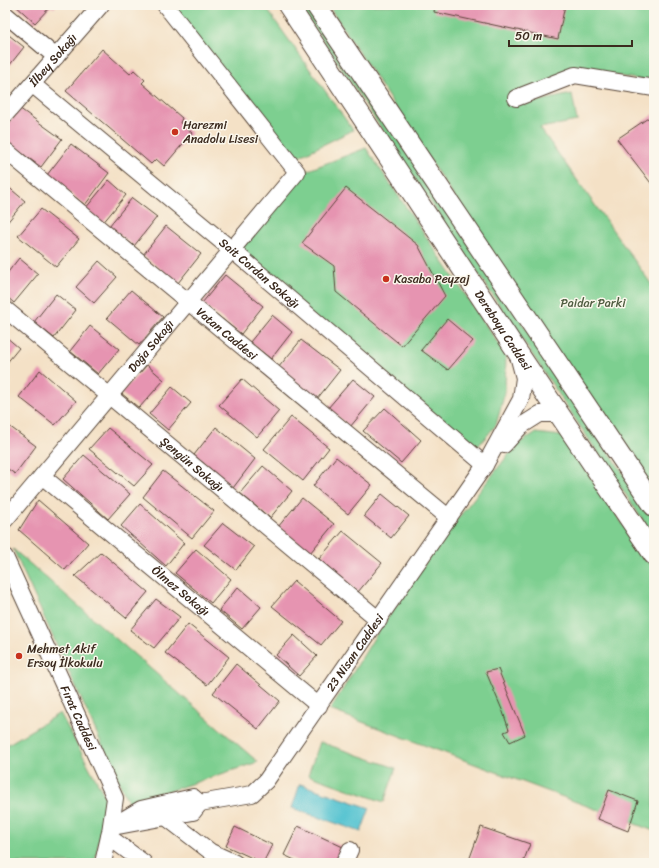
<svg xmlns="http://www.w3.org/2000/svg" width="659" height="868" font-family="Sriracha,sans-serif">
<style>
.green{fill:#7dcf90;stroke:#5c7c57}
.water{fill:#58c4d1;stroke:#4a7778}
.building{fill:#e694b1}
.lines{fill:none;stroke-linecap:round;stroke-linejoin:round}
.minor-casing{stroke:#574537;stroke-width:18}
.major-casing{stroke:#574537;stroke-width:22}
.minor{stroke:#fff;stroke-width:16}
.major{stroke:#fff;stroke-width:20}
.poi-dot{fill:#c8321e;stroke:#fbf7ec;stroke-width:1.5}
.labels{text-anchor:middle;stroke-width:3;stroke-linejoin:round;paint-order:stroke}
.street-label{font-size:12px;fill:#3b2a1e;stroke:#fbf7ec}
.poi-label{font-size:12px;fill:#3b2a1e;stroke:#fbf7ec;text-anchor:start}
.park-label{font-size:12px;fill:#4f5c40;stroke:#fbf7ec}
</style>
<rect width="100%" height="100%" fill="#fbf7ec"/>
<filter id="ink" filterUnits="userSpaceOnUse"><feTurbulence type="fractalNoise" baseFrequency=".025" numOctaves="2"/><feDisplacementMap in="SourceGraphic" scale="8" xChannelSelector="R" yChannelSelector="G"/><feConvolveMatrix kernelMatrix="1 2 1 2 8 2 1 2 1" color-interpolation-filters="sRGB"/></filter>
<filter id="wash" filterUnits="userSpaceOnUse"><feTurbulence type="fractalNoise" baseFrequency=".012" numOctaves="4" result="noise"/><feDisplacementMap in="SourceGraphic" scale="16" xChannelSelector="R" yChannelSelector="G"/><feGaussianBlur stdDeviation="0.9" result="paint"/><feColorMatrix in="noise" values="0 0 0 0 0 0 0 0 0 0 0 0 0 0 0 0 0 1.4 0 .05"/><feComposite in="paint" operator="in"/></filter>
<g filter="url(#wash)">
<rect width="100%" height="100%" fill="#f4e1c6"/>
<path class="green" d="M166,5H264L353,130L296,158Z
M299,5H308L654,519V537Z
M328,5H654V82L577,69L517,95L526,107L525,104L572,94L577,121L540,128L654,288V502Z
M366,148L506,355L505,392L496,425L475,450L232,250L306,171Z
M535,433L562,436L654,569V831L330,710L374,638L444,536L516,445Z
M13,549L258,762L129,804Z
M60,713L108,802L94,863H5V746Z
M320,742L396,768L384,802L308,775Z"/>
<path class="water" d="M300,784L370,808L361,832L292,808Z"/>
<g id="blocks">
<path class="building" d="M15,5H56L54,8L51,6L35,23Z
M435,5H565L558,39L434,12Z
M5,32L24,47L5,71Z
M102,49L130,74L134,70L145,80L142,83L182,118L180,123L192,133L164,166L156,159L151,164L66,91Z
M19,108L62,139L41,167L5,141V128Z
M654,114V187L617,139Z
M71,144L109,173L85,205L47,175Z
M109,180L126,195L102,224L85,209Z
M6,185L25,201L5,225V186Z
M346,188L418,245L445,296L402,346L336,292L334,266L302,243Z
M132,198L157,217L134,246L109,226Z
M41,209L79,239L56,267L18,236Z
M166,226L201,254L178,283L143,255Z
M19,258L38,274L14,303L5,295V276Z
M99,261L117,277L94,303L76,287Z
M225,275L263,306L241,334L202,303Z
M131,290L163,317L139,345L107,318Z
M56,294L76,310L54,338L34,322Z
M272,315L292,332L271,359L250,342Z
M447,319L473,341L448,370L421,350Z
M90,326L119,349L98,374L70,351Z
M5,336L19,348L5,365Z
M301,340L340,370L317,399L278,368Z
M147,365L164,380L139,408L121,393Z
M40,370L76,401L55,425L19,397Z
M242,379L279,411L257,437L219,405Z
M353,379L375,397L350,427L328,408Z
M172,387L191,403L168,430L149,414Z
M385,408L421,440L401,463L363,431Z
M291,417L329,448L303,481L264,449Z
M5,423L36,446L15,474L5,467Z
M216,427L255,459L233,488L194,455Z
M108,428L153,465L134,486L89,449Z
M84,455L130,494L108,519L63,479Z
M336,457L372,485L348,514L313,486Z
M263,466L292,491L270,518L240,493Z
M163,471L214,511L192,538L143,497Z
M382,494L409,516L391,538L364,516Z
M302,498L334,524L310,553L278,527Z
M38,500L88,543L65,570L19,530Z
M140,504L184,543L166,566L121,526Z
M223,523L254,547L236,570L204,545Z
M343,531L382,563L358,592L319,559Z
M196,549L231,579L211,603L175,573Z
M101,552L148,592L126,618L75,576Z
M294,581L341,621L321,645L272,606Z
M238,587L261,607L242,629L219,610Z
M156,599L180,617L154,648L130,630Z
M188,624L229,657L207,685L165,653Z
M294,635L317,656L299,676L276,655Z
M236,664L280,701L258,729L213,693Z
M498,669L525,735L510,742L504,732L509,730L503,712L486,672Z
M609,790L638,801L628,831L598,819Z
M298,826L343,847L336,863H301L284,855Z
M235,827L272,845L263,863L226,846Z
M481,827L530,844L523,863H468Z"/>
</g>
</g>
<g filter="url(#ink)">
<use href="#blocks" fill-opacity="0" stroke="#574537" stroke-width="1"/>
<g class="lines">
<defs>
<g id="minor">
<path d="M5,14L56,57"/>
<path id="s1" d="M32,84L232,250L485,465"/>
<path d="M516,98L575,75L654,88"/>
<path id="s2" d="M5,115L101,5"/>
<path id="s3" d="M5,150L449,518"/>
<path id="s4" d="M5,309L379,620"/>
<path d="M504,445L521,426L540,414H559"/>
<path id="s5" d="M42,476L319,706"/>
<path id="s6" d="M5,520L297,172L165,5"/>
<path id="s7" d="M5,557L115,798L110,832L103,863"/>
<path id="s8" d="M200,803L252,794L266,781L485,465L521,399L524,378L519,359"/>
<path d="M167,818L211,852L235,863"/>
<path d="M118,826L193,812L200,803"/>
<path d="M111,827L141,809L193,797L200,803"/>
<path d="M109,837L144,863"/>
<path d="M344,863L350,850"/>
</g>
<g id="major">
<path id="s9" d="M288,5L518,353L654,555"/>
<path d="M316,5L654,506"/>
</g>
</defs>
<use href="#minor" class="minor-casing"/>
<use href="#major" class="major-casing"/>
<use href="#minor" class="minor"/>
<use href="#major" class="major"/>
</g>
</g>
<g class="poi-dot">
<circle cx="175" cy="132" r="4"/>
<circle cx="386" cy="279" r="4"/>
<circle cx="19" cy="656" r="4"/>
</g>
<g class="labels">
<g class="street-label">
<text dy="4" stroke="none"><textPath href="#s2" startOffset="73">İlbey Sokağı</textPath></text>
<text dy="4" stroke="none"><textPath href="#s1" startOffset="296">Sait Cordan Sokağı</textPath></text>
<text dy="4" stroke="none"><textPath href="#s9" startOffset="390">Dereboyu Caddesi</textPath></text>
<text dy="4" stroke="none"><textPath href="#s3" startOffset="288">Vatan Caddesi</textPath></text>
<text dy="4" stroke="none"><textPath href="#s6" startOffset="227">Doğa Sokağı</textPath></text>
<text dy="4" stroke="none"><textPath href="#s4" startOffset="243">Şengün Sokağı</textPath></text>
<text dy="4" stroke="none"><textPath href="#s5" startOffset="180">Ölmez Sokağı</textPath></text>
<text dy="4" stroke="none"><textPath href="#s8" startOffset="228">23 Nisan Caddesi</textPath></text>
<text dy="4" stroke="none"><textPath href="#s7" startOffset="177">Fırat Caddesi</textPath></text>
</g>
<g class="poi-label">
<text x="183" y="129">Harezmi<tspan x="183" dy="14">Anadolu Lisesi</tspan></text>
<text x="394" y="283">Kasaba Peyzaj</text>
<text x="27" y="653">Mehmet Akif<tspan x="27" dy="14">Ersoy İlkokulu</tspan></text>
</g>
<g class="park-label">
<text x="593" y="307">Paidar Parki</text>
</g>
</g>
<rect width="659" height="868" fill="none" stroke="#fbf7ec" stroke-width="20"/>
<path d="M509 40v6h123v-6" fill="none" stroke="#3b2a1e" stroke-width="2"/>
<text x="515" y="40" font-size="12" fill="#3b2a1e" stroke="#fbf7ec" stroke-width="3" paint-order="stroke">50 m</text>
</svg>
